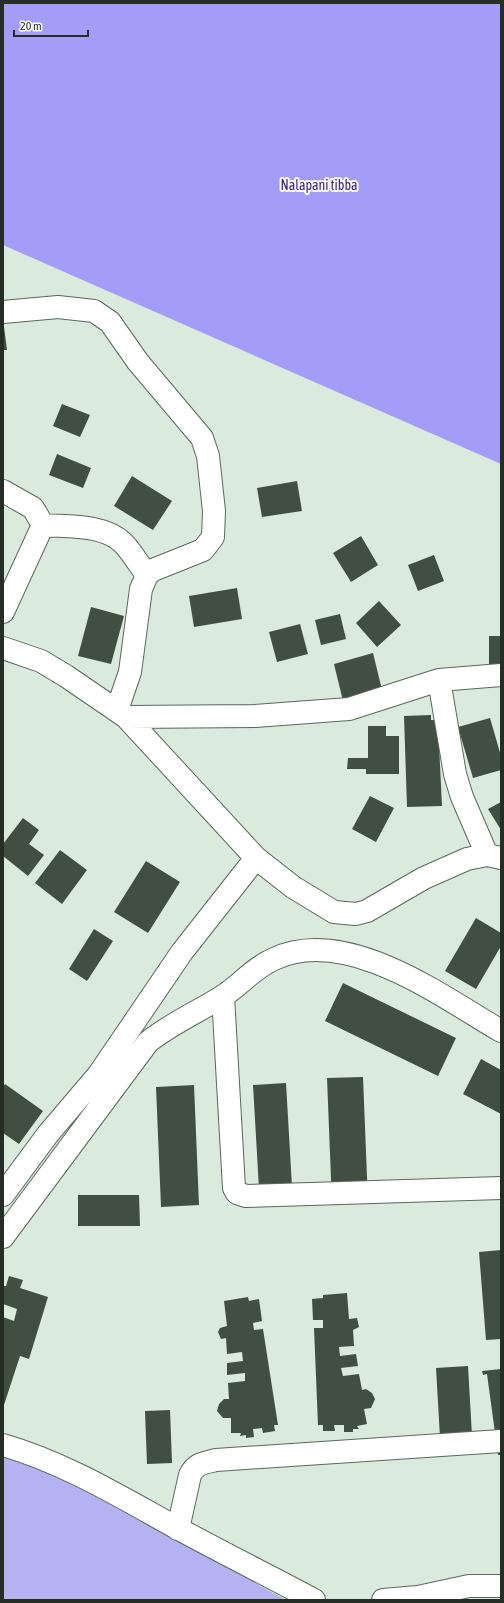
<svg xmlns="http://www.w3.org/2000/svg" width="504" height="1603" font-family="'Asap Condensed',sans-serif">
<style>
.green{fill:#b5b2f1}
.forest{fill:#a49df7}
.building{fill:#414f43}
.lines{fill:none;stroke-linecap:round;stroke-linejoin:round}
.minor-casing{stroke:#59685b;stroke-width:24}
.minor{stroke:#fff;stroke-width:22}
.labels{text-anchor:middle;stroke-width:4;stroke-linejoin:round;paint-order:stroke}
.park-label{font-size:14px;fill:#3b2288;stroke:#fff}
</style>
<rect width="100%" height="100%" fill="#daeadc"/>
<path class="green" d="M3,1454L17,1457L84,1488L286,1600H3Z"/>
<path class="forest" d="M3,3H501V464L3,245Z"/>
<path class="building" d="M3,319L7,350H3Z
M62,404L90,415L80,437L53,426Z
M57,454L91,468L83,488L49,475Z
M132,476L172,501L153,530L114,506Z
M297,481L302,511L262,517L257,488Z
M361,536L378,565L351,582L333,553Z
M434,555L444,581L418,591L408,565Z
M237,588L242,619L194,627L189,596Z
M379,601L401,625L377,647L356,623Z
M91,607L124,616L111,664L78,656Z
M340,614L346,639L321,645L315,620Z
M300,624L308,654L277,662L269,632Z
M489,636H501V672L489,673Z
M373,653L382,690L343,701L334,664Z
M431,715V720H442L439,744L442,806L407,807L404,716Z
M490,718L501,756V770L473,778L458,727Z
M368,726H386V736H399V774H366V769H347L348,758H368Z
M370,796L394,808L376,842L352,829Z
M501,802V830L488,809Z
M23,818L39,830L29,844L44,855L28,876L3,856V844Z
M60,850L87,870L62,904L35,883Z
M146,861L180,882L148,933L114,912Z
M476,918L501,933V946L476,989L445,971Z
M94,929L113,941L87,981L69,969Z
M343,983L456,1038L438,1076L325,1021Z
M481,1059L501,1070V1114L463,1094Z
M363,1077L368,1202L332,1204L327,1078Z
M286,1083L293,1204L260,1206L253,1085Z
M5,1084L43,1111L19,1144L3,1133V1087Z
M194,1085L199,1205L161,1207L156,1087Z
M78,1195H139L140,1226H78Z
M501,1250V1339L486,1340L479,1252Z
M9,1276L23,1280L20,1288L48,1297L29,1359L20,1356L3,1408V1317L14,1321L17,1309L3,1304V1286H6Z
M347,1293L349,1319L357,1318L359,1327L353,1330L354,1346L339,1347L340,1356L356,1354L358,1366L341,1368L343,1376L359,1374L362,1390L366,1389L372,1393L375,1399L371,1408L364,1409L367,1424L357,1426L359,1429H353V1432H344V1425H334L335,1431H323V1425H318L314,1328H323V1320H313L312,1299L323,1298V1295Z
M248,1297L249,1301L259,1299L262,1321L253,1323L254,1330L263,1329L278,1425H274L275,1431L263,1433L262,1428L253,1429L254,1437L246,1438V1435L240,1436L241,1433H231V1418H223L217,1411L219,1404L224,1399H229L228,1383L245,1381V1373L227,1375V1363L243,1361L242,1352L227,1354L226,1338L221,1339L218,1332L220,1328L227,1326L224,1301Z
M468,1366L473,1453L441,1455L436,1368Z
M501,1369V1455H498L487,1374L483,1375L482,1371Z
M170,1410L172,1463L147,1464L145,1411Z"/>
<g class="lines">
<defs>
<path id="minor" d="M3,312L58,307L94,311L110,322L138,362L202,438L208,456L214,511L213,537L203,550L153,570L147,575L141,589L130,672L117,710
M3,491L33,508L43,525L3,612
M43,525C68,527 104,524 123,543C132,552 139,565 147,575
M3,648L41,661L66,676L126,717L256,858L293,887L334,912L356,914L367,911L424,878L467,859L487,855L501,858
M439,680L455,774L462,797L487,855
M126,717L255,716L349,709L439,680L501,675
M223,996L234,1188L237,1193L246,1196L501,1188
M3,1195L48,1134L99,1074L182,952L256,858
M3,1237L148,1042C172,1023 198,1012 223,996C240,985 255,967 274,959C346,925 441,996 501,1031
M3,1445C65,1463 121,1497 177,1528C223,1553 269,1576 314,1600
M178,1529L190,1475C196,1463 204,1463 216,1460L501,1441
M383,1600L418,1597
M416,1600L418,1597L469,1586H501"/>
</defs>
<use href="#minor" class="minor-casing"/>
<use href="#minor" class="minor"/>
</g>
<g class="labels">
<g class="park-label">
<text x="319" y="190">Nalapani tibba</text>
</g>
</g>
<rect width="504" height="1603" fill="none" stroke="#262c26" stroke-width="8"/>
<path d="M14 30v6h74v-6" fill="none" stroke="#262c26" stroke-width="2"/>
<text x="20" y="30" font-size="12" fill="#262c26" stroke="#ffffff" stroke-width="3" paint-order="stroke">20 m</text>
</svg>
